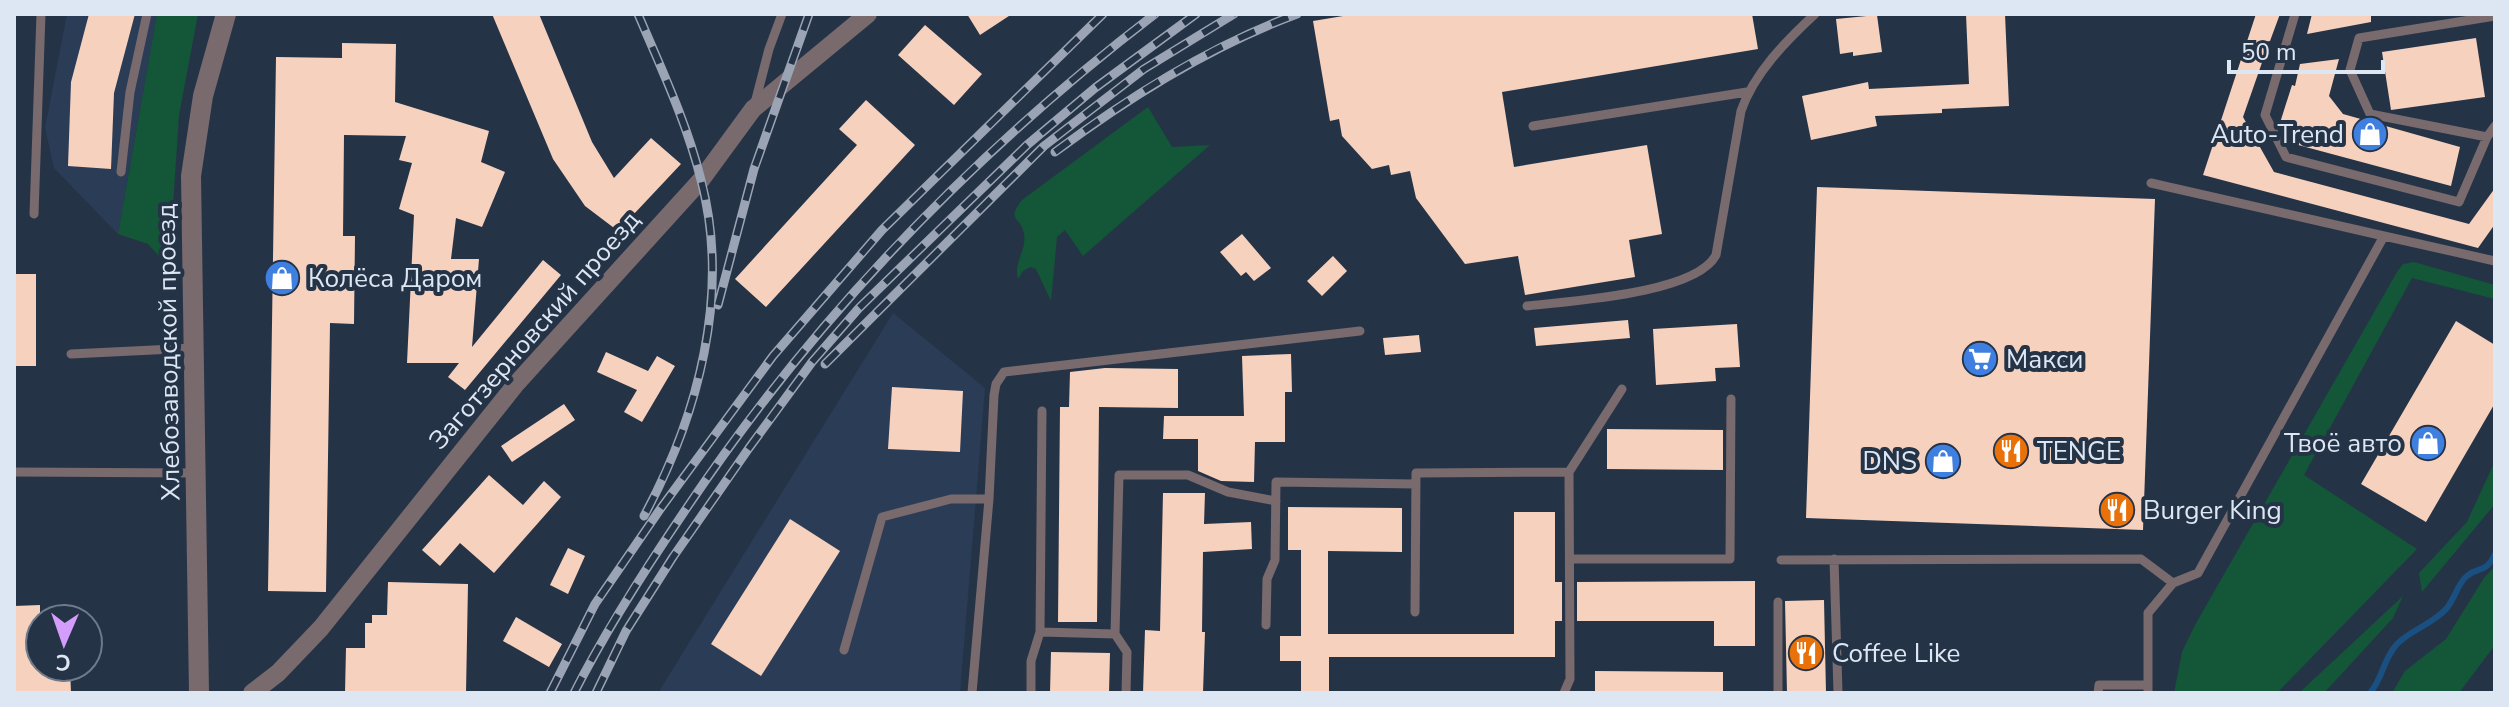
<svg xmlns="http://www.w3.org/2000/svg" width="2509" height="707" font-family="'Nunito Sans',sans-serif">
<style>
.built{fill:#2b3c57}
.green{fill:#135738}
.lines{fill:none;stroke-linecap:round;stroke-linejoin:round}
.stream{stroke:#1a5081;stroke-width:6}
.building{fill:#f6d1be}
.service{stroke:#786a6d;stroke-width:9}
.minor{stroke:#786a6d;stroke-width:18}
.tertiary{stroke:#786a6d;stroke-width:20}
.rail-casing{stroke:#9aa4b4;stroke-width:9}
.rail{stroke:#253347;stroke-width:6;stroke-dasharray:18;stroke-linecap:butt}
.labels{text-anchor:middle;stroke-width:8;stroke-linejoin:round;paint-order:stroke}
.poi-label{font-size:26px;fill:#dde6f3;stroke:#253347;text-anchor:start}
.street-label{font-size:26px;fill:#dde6f3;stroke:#253347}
</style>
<rect width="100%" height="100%" fill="#253347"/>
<path class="built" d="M67,14H157L118,234L54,168L45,128Z
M893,313L985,388L960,693H658Z"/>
<path class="green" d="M157,14H198L179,115L169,267L148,244L118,234Z
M1148,107L1172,147L1210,145L1083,256L1065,230L1057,237L1051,301L1036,269L1030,267L1023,271L1018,279C1013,263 1027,250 1024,234C1022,217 1005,221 1022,200Z
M2414,262L2495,285V299L2412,278L2304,475L2417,549L2277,693H2174L2182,652L2195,625L2397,272L2403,264Z
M2495,461V504L2422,592L2419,573L2467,522Z
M2495,566V645L2459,693H2392L2405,671L2446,639L2484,578Z
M2403,596L2393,618L2324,693H2299Z"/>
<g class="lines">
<path class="stream" d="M2370,693C2383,678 2383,659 2397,644C2412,629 2433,624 2447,608C2455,598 2458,583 2467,576C2480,565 2485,575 2495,554"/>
</g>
<path class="building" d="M89,14H135L114,93L111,169L68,166L71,82Z
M492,14H539L592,142L614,178L651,138L681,164L618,231L585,206L553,159Z
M967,14H1012L980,35Z
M1355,14H1752L1758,49L1502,92L1514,167L1647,145L1662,234L1629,240L1635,277L1525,295L1518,256L1465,264L1416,198L1410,171L1391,175L1389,165L1372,169L1342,136L1339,119L1330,121L1313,21Z
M1966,14H2005L2009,106L1942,109V113L1875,116L1877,126L1811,140L1802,96L1868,82L1869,89L1969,84Z
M2256,14H2280L2270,41L2263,42L2265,54L2243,117L2274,172L2469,224L2495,188V224L2478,248L2203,175Z
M2312,14H2371V22L2307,34Z
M1877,15L1882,52L1853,56V52L1840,54L1836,19Z
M925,25L982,74L954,105L898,55Z
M2476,38L2485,97L2391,110L2382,52Z
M342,43L396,44L395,102L489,131L481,162L505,172L482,227L456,218L451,259H479L472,347L543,260L561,275L465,390L448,377L459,363H407L414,215L399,209L412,163L399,160L406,136L344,135L343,236H355L354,324L330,323L326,592L268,591L276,57L342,58Z
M2339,59L2329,96L2343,114L2460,147L2451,186L2287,142L2279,126L2292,85L2295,86L2300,64Z
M866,100L915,145L766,307L735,279L857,145L839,129Z
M1817,187L2155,199L2143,530L1806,518Z
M1242,234L1271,268L1254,281L1246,272L1241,276L1220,252Z
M1333,256L1347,271L1322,296L1307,281Z
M14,274H36V366H14Z
M1628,320L1630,338L1536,346L1534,328Z
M2456,321L2495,345V403L2426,522L2361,484Z
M1737,324L1740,367L1715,368L1716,381L1656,385L1653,329Z
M1419,335L1421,352L1385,355L1383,338Z
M606,352L648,371L657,356L675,366L642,422L624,412L637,390L597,372Z
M1291,354L1292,392H1285V442H1255L1254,482L1221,481L1198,471V439H1163L1164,416H1244L1242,356Z
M1105,368L1178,369V408L1099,407L1097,622H1058L1060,407H1069L1070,372Z
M892,387L963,391L960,452L888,449Z
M564,404L575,420L512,462L501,446Z
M1607,429L1723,430V470L1607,469Z
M489,475L523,505L544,481L561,497L494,573L460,543L440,566L422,550Z
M1163,493H1205L1204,524L1251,522L1252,549L1203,552L1202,632H1205L1203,693H1143L1145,630L1160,631Z
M1288,507L1402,508V552L1328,551V634H1514V512H1555V582H1562V621H1555V657H1329V693H1301V661H1280V636H1301V550H1288Z
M790,519L840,551L761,676L711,644Z
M568,548L585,556L568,594L550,585Z
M1755,581V646H1714V621H1577V582Z
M388,582L468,584L466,693H345L346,648H365V623H372V615H387Z
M1824,600L1826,693H1787L1785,601Z
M40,605V667H70L71,693H14V606Z
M516,617L562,644L549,667L503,641Z
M1051,652L1110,653L1109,693H1050Z
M1595,671L1723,672V693H1595Z"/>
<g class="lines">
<path class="service" d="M2295,14L2265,115L2286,157L2459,202L2487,137
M2495,16L2359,38L2350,70L2370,114L2487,137L2495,126
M755,103L769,49L782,14
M1533,126L1747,92
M121,172L130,92L147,14
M2151,183L2384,236
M34,214L41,14
M1527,306C1569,301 1696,294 1716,255L1741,111C1754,73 1786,41 1815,14
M71,354L194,348
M1042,411L1040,632L1115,634
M14,472L195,473
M1570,559H1730L1731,399
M1834,559L1838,693
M1781,560L2141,559L2173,583
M1778,602V693
M1415,612L1416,473L1569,472
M1266,625L1267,579L1275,560L1276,482L1416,484
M844,650L882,517L951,499H989
M972,693L989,499L994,395L996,384L1004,372L1360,331
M1031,693V661L1040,632
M1126,693L1127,652L1115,634L1119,475H1188L1228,492L1276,501
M1564,693L1570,679L1569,472L1622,389
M2098,693L2099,685H2148
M2148,693V613L2173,583L2198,573L2384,236L2495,261"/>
<path class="minor" d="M252,693L278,673L321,628L516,384L701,180L753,109L868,14"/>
<path class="tertiary" d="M199,693L191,176L203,96L226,14"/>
<defs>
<path id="rail" d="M638,14C661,68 687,123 701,180C731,294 698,416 644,516
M1055,152C1129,97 1210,46 1297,14
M718,305L754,169L809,14
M825,364L1044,146L1144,69L1234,14
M550,693L595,604L661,508L773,356L882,230L1103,14
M574,693C606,630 644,571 684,512C813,319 971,155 1155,14
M596,693L626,631L673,557L749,448L812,362L859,308L1027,145L1095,88L1196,14"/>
</defs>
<use href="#rail" class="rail-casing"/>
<use href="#rail" class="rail"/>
</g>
<defs>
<symbol id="shop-disc" viewBox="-11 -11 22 22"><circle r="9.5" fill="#3f7fe0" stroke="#253347"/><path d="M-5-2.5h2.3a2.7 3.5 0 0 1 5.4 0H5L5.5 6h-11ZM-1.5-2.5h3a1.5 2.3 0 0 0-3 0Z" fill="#fff"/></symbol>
<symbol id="supermarket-disc" viewBox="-11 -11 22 22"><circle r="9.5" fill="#3f7fe0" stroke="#253347"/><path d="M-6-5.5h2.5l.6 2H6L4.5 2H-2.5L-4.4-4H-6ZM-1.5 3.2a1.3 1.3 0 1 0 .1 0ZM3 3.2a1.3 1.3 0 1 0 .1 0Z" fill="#fff"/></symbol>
<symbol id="restaurant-disc" viewBox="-11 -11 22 22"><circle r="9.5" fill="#e8710a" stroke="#253347"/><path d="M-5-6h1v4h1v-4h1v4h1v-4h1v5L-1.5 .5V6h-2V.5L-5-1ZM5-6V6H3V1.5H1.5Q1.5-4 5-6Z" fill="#fff"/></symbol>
</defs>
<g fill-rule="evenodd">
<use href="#shop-disc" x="2350" y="114" width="40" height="40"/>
<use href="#shop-disc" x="262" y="258" width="40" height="40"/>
<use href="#supermarket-disc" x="1960" y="339" width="40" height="40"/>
<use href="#shop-disc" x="2408" y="423" width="40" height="40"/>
<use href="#restaurant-disc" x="1991" y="431" width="40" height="40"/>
<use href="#shop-disc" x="1923" y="441" width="40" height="40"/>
<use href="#restaurant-disc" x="2097" y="490" width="40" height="40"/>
<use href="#restaurant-disc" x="1786" y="633" width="40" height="40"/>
</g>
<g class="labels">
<g class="poi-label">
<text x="2344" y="143" text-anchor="end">Auto-Trend</text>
<text x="308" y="287">Колёса Даром</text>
<text x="2006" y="368">Макси</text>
<text x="2402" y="452" text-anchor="end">Твоё авто</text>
<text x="2037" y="460">TENGE</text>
<text x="1917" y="470" text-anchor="end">DNS</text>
<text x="2143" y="519">Burger King</text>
<text x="1832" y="662">Coffee Like</text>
</g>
<g class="street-label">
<text transform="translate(534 330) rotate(-49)" y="9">Заготзерновский проезд</text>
<text transform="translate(168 352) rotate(-91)" y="9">Хлебозаводской проезд</text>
</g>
</g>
<rect width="2509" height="707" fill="none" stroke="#dde6f3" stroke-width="32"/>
<g transform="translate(64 643) rotate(182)"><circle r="38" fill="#253347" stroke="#6f7b8c" stroke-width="2"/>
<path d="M0-6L14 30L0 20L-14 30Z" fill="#d49cfb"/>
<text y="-12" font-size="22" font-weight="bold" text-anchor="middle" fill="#dde6f3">С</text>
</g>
<path d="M2229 60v12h154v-12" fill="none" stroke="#dde6f3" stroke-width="4"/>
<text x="2241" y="60" font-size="24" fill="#dde6f3" stroke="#253347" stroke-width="6" paint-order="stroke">50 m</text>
</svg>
